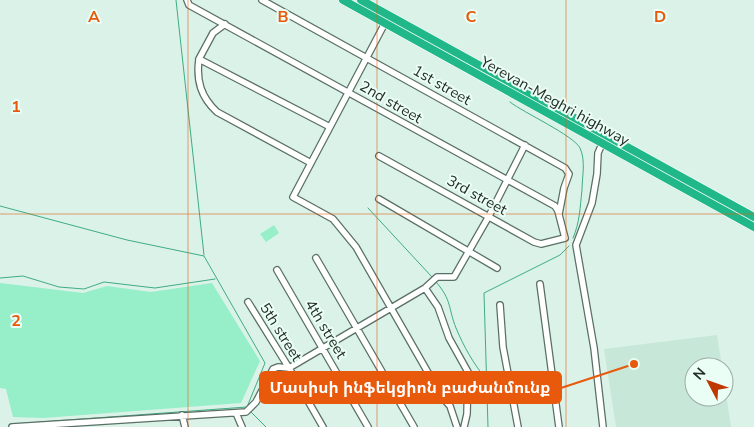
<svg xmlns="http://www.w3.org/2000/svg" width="754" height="427" font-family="'Nunito Sans','Noto Sans Armenian',sans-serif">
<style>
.built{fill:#c7e8d8}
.green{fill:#96efc9}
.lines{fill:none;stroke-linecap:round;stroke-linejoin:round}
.stream{stroke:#3fac84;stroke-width:1}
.minor-casing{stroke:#5a6f65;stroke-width:8}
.highway-casing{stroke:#fff;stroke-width:9}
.minor{stroke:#fff;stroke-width:5.5}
.highway{stroke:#20b889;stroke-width:8}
.grid{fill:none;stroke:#e8590c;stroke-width:1;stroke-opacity:0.55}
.labels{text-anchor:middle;stroke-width:4;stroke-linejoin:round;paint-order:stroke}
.street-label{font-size:15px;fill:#232c28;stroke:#ebfef5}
.grid-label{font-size:16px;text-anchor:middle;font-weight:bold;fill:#e8590c;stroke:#ebfef5;stroke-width:4;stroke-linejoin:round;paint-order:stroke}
.leader{fill:none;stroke:#e8590c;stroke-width:2}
.callout-dot{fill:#e8590c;stroke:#ebfef5;stroke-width:2}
.callout{fill:#e8590c;stroke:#e8590c;stroke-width:2}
.callout-label{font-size:16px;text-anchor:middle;font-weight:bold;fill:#fff}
</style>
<rect width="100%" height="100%" fill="#daf2e7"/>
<path class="built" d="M717,335L722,367H694V397H724V380L731,427H616L604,349Z"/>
<path class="green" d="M274,225L279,233L266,242L260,234Z
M0,283L83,293L107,286L151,292L212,283L260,361L241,403L43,418L13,417L6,389L0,388Z"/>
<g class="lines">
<path class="stream" d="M176,0L204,255
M510,102C524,113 573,135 580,148C586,161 582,177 582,190C580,207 580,222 573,238
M0,206L127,240L204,256L265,363L247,407
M368,208L432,277
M0,278L23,276L59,287L84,289L104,282L155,288L215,279
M436,282C452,300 448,308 456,328C464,347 473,363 486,379
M251,412L266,427
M13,424L247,407
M488,427L484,293L560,255L569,246"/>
<defs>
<path id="minor" d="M187,0L189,5L555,206L558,211L565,238
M262,0L565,168L569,174L564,188L559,214
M385,23L293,197L333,219L356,247L442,397L450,406L457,427
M199,59C196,81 201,97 217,112L311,163
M199,59L330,127
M199,59L213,33L225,24
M602,144L598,153L597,174L592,203L576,245L594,348L603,427
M379,156L534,242L541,244L565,238
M379,199L497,268
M316,258L414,427
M277,270L368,427
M540,284L559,427
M425,288L438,307L449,338L468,372L467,414L464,427
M248,302L289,368L323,427
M500,305L503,347L518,427
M236,413L242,427
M182,415L185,427
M12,427L246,412L256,402L273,369L278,367L289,368L425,288L437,277H454L489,216L525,145"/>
<path id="highway" d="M343,0L754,227
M361,0L754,217"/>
</defs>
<use href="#minor" class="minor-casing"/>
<use href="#highway" class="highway-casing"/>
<use href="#minor" class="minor"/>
<use href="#highway" class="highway"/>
</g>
<path class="grid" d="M188,0V427M377,0V427M566,0V427M0,214H754"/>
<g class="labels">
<g class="street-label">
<text transform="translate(442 85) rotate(30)" y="5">1st street</text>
<text transform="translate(555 101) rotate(29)" y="5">Yerevan-Meghri highway</text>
<text transform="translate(391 102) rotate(30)" y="5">2nd street</text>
<text transform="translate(477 195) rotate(29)" y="5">3rd street</text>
<text transform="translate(326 329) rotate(59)" y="5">4th street</text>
<text transform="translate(281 332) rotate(58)" y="5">5th street</text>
</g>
</g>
<g class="grid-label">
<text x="94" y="22">A</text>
<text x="283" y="22">B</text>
<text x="471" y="22">C</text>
<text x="660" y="22">D</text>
<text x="16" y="112">1</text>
<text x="16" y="326">2</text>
</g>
<path class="leader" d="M634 364L561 388"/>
<circle class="callout-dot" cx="634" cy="364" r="5"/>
<rect class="callout" x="260" y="372" width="301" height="31" rx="5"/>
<g class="callout-label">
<text x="410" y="393">Մասիսի ինֆեկցիոն բաժանմունք</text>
</g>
<g transform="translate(709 382) rotate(311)"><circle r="24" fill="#ebfef5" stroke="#9baaa3"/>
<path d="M0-4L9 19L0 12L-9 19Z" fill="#bf3800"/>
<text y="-8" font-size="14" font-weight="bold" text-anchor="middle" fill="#232c28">N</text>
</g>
</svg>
